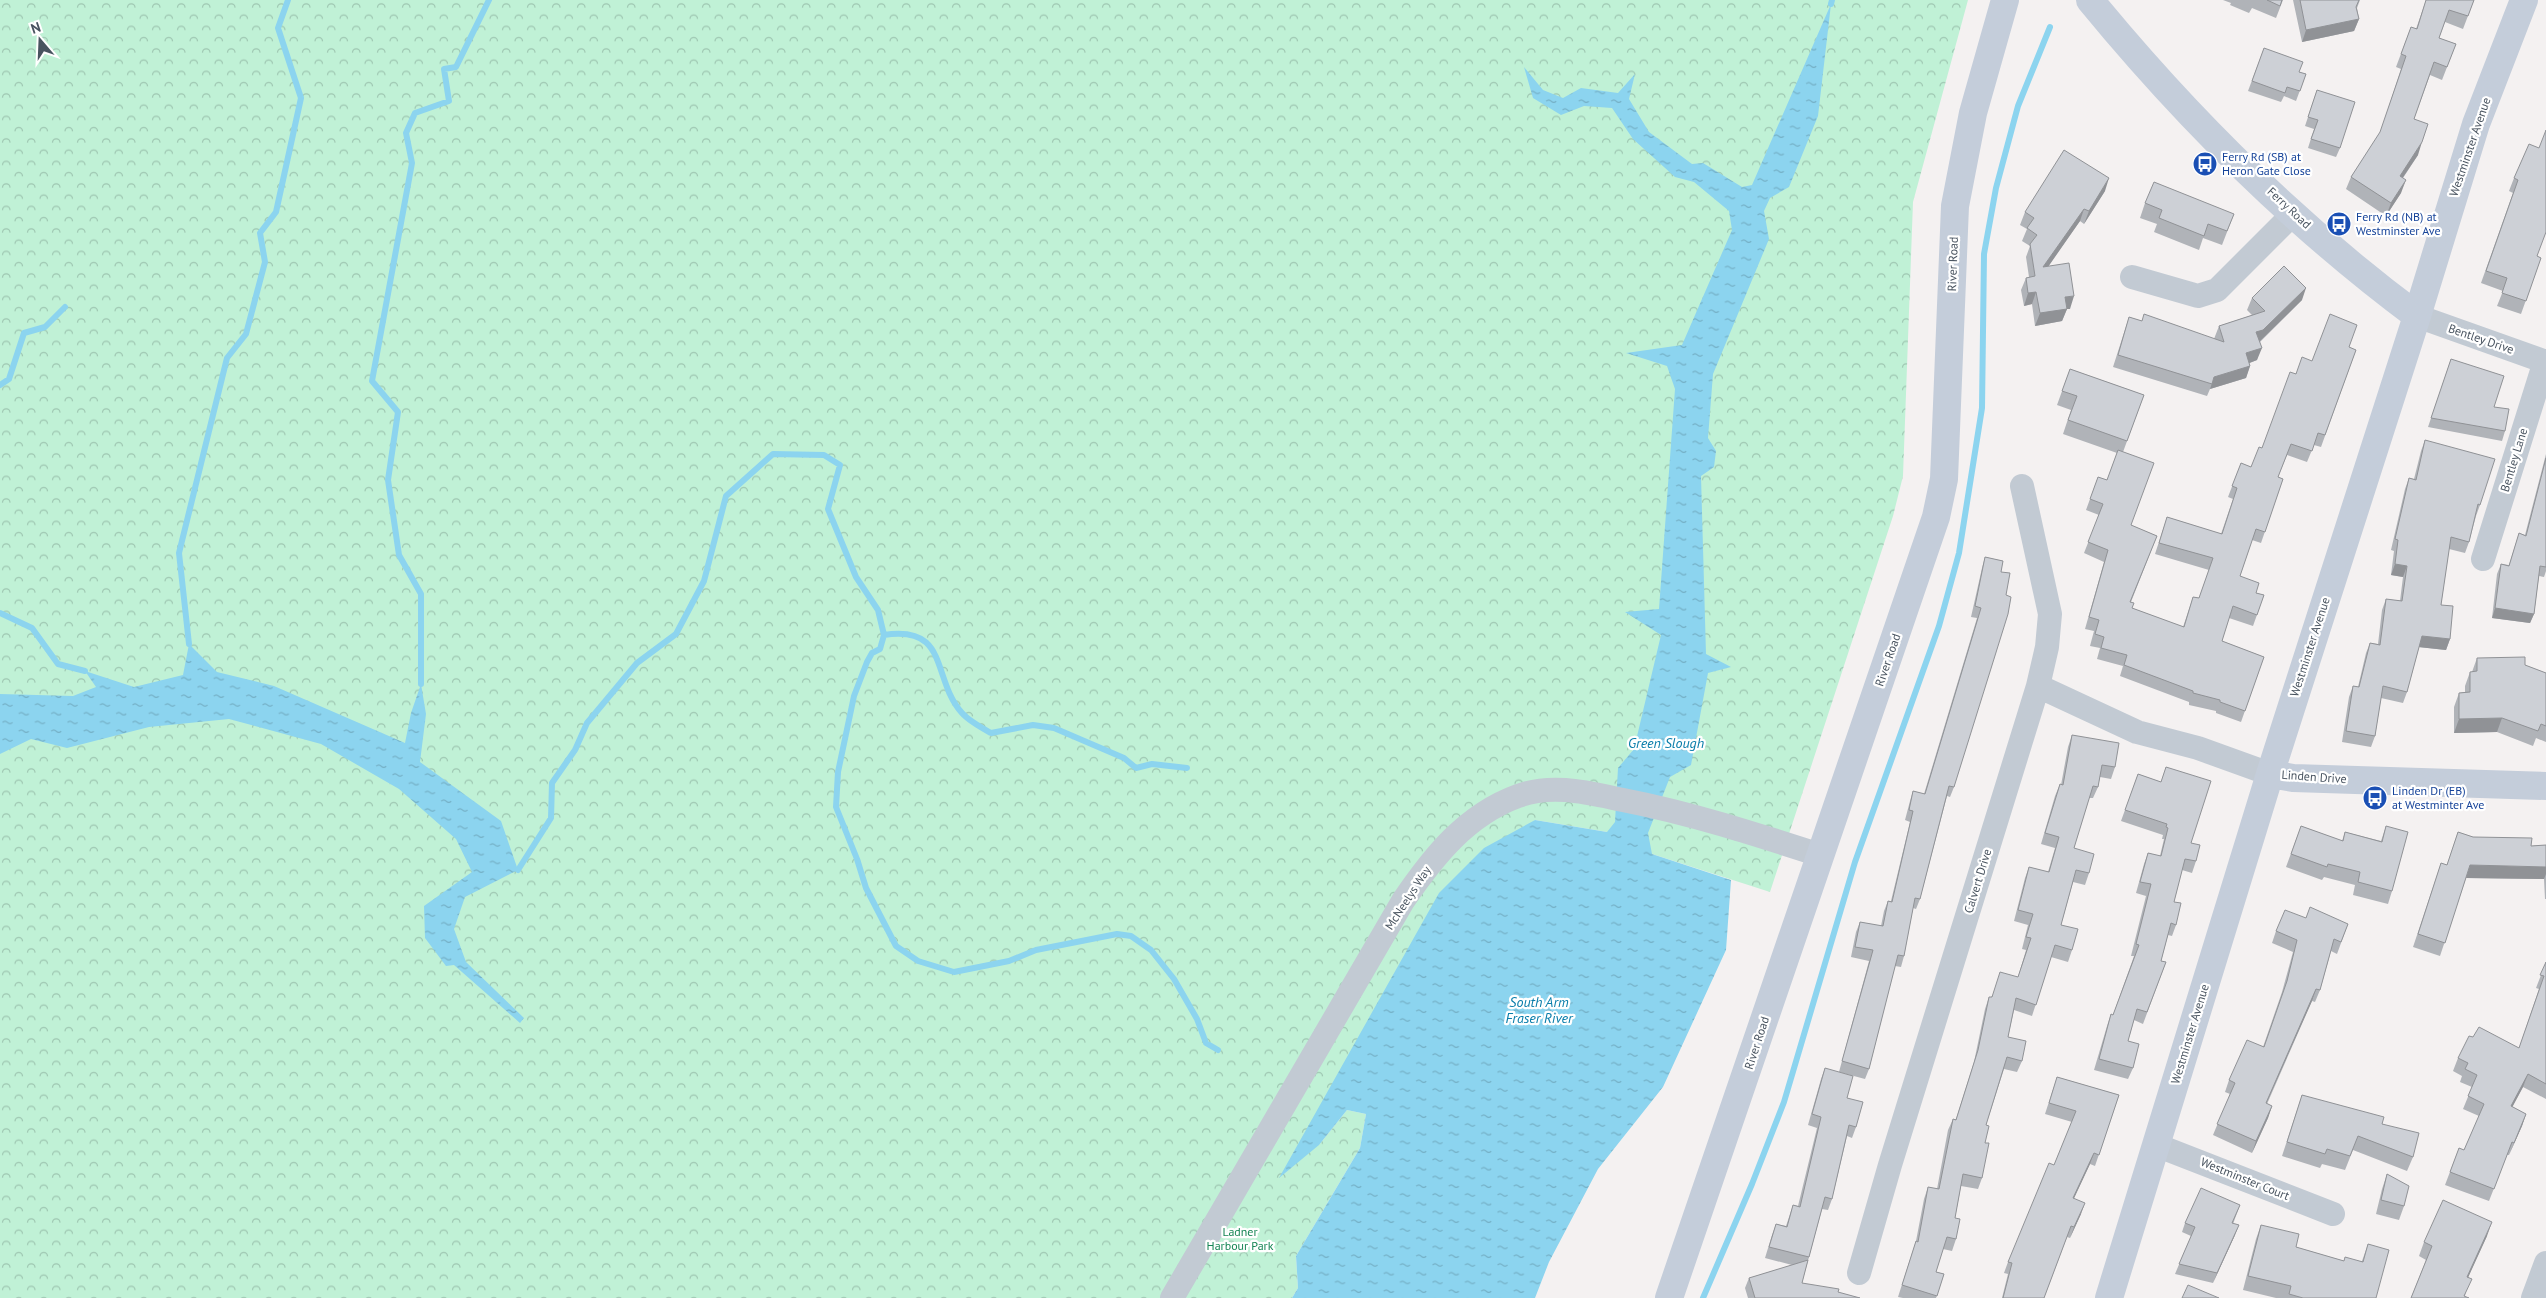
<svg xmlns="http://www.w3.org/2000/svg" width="2546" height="1298" font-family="'PT Sans',sans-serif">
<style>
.park{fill:url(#park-crowns)}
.water{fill:url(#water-ripples)}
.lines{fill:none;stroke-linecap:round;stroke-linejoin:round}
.stream{stroke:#8cd4ef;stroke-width:6}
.street{stroke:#c2cad3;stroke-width:24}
.secondary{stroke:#c4cdda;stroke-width:28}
.wall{fill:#b0b3b8}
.shaded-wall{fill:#909296}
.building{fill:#cdd0d6;stroke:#909296}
.labels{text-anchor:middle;stroke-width:4.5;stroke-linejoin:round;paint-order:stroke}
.street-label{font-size:12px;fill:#48535f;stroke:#fff}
.transit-label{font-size:12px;fill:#164399;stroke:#fff;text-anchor:start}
.park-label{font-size:12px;fill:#158554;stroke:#fff}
.water-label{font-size:14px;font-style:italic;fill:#097daa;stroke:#fff}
</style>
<defs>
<pattern id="park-crowns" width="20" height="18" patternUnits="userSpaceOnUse" patternTransform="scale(1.25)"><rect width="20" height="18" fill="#c0f1d6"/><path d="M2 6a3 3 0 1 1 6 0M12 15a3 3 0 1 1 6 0" fill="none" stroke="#9ec6b1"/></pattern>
<pattern id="water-ripples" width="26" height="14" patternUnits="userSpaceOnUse" patternTransform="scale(1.25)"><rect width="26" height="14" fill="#8cd4ef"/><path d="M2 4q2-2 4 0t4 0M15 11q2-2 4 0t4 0" fill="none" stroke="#74afc5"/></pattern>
</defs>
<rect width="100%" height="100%" fill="#f4f1f1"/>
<path class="park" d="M0,0H1968L1913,202L1903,476L1893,516L1770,892L1652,854L1607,832L1535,820L1319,1145L1347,1110L1366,1114L1360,1148L1296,1256L1298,1288L1292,1298H0Z"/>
<path class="water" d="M1831,4L1818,116L1789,187L1770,198L1764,211L1769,239L1713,374L1708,438L1716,451L1714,467L1701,476L1706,654L1731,667L1708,673L1691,765L1670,777L1648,833L1652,854L1731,880L1726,950L1663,1087L1598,1169L1549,1262L1535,1298H1292L1298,1288L1296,1256L1360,1148L1366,1114L1347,1110L1319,1145L1279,1178L1439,893L1484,848L1535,820L1607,832L1615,822L1618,768L1634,749L1661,635L1625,612L1659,609L1675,389L1667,366L1626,353L1682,345L1732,230L1729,211L1694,182L1675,177L1633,139L1612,108L1584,106L1561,115L1533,98L1524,67L1543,90L1563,98L1581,88L1618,93L1635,74L1629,99L1649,132L1692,164L1703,163L1742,187L1752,185Z
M189,644L217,672L274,686L405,743L411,713L421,684L426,714L420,762L501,821L518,870L465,897L454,929L466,962L524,1018L520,1023L454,965L446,966L425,938L424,906L472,872L456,839L399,789L321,744L229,719L149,727L67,748L31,739L0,754V694L73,696L96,687L85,671L134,687L183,675Z"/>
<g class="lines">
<path class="stream" d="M1831,4L1832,0
M0,385L9,379L24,333L45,327L65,307
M0,613L32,628L58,664L85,671
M884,635C950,625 931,678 962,713C969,721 982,728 991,733L1033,725L1054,728L1124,758L1136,768L1152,764L1187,768
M189,644L179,553L227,358L246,334L265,262L260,233L276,212L301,98L278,28L288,0
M421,684V594L399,555L388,480L398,412L372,381L412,163L406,133L415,113L449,101L444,69L456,67L489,0
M518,870L551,818L552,783L575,750L587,723L637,663L676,634L704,581L726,496L773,454L824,455L840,465L828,509L856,577L878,610L884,635L880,649L872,653L867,662L854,696L838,772L836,807L857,859L866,888L896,946L918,961L954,972L1009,961L1036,950L1117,934L1131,936L1151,950L1174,979L1197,1019L1206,1043L1218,1050
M1703,1298L1752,1184L1784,1102L1855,862L1939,626L1959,553L1982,408L1984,254L1996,188L2018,106L2050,27"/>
<path class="street" d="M2132,277L2198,296L2217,290L2293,214
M2417,316L2546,362
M2483,559L2545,361
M2038,686L2137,732L2198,748L2270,774
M2156,1145L2333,1214
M1859,1273L1890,1165L2038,686L2047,647L2050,614L2022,486
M1172,1298L1403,901C1433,857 1466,815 1518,796C1552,783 1589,793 1623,800C1690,813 1755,834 1820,855
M2533,1298L2546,1263"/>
<path class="secondary" d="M2090,0C2186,117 2296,226 2417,316
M2270,774L2293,778L2546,786
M1669,1298L1936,517L1944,479L1955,206L1973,113L2005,0
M2109,1298L2270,774L2417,316L2464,163L2476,124L2524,0"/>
</g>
<path class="wall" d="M2223,0H2283L2276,18L2252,8L2249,13L2230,5L2231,3Z
M2293,0H2360L2357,8L2359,19L2354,31L2302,42Z
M2426,0H2474L2463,29L2445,22L2439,38L2456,44L2442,80L2430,75L2414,119L2418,155L2403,178L2401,193L2386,216L2346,189L2351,177L2380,134L2401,69L2396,67L2411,27L2416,29Z
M2264,48L2299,72L2306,74L2296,101L2284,96L2281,102L2248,91Z
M2317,90L2340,148L2336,157L2308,148L2314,129L2305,126Z
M2539,148L2537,256L2541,258L2521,314L2497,306L2503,291L2481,283L2513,193L2509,191L2514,178Z
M2105,191L2084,224L2080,221L2048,266L2070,309H2067L2062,321L2035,326L2032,304L2024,306L2021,290L2026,278L2029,277L2026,257L2030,246L2022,241L2027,229L2020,225L2025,212Z
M2145,203L2234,214L2222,245L2203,238L2199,250L2154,232L2157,224L2140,218Z
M2252,298L2302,300L2260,342L2257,360L2249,363L2250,366L2246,378L2210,389L2207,396L2113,367L2129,317L2142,321L2214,339L2219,326L2252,315L2247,310Z
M2349,347L2356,350L2321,447L2314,445L2307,462L2287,455L2278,477L2283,479L2261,543L2252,540L2240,576L2256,593L2264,595L2253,626L2229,618L2222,641L2264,657L2241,722L2216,713V711L2189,705V702L2120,676L2123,666L2097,659L2100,648L2090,646L2094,631L2085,629L2104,562L2084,553L2099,515L2086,510L2098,477L2107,480L2117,453L2063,434L2071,410L2057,405L2070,369L2144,395L2123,452L2131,525L2157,536L2131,602L2132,608L2183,627L2193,597L2199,598L2209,570L2155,554L2167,517L2221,534L2233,499L2228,497L2241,463L2251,467L2262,448L2295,374L2312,361Z
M2451,359L2494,407L2505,431L2502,441L2428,427Z
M2425,440L2480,505L2476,516L2469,542L2465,553L2449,549L2441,605L2450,639L2446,650L2419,647L2407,692L2403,703L2381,698L2375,736L2371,747L2342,742L2349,697L2353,686L2358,687L2366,653L2370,643L2378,644L2382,610L2386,599L2400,601L2403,577L2391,575L2394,551L2391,550L2405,489L2409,478L2414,479L2421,451Z
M2546,454V571L2544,577L2539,576L2534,614L2530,623L2492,618L2497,574L2501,564L2509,565L2519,533L2525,535Z
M1985,557L2003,561L1954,787L1950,797L1947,796L1920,899L1916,909L1913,908L1904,956L1901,967L1895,966L1869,1069L1865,1079L1839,1072L1869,961L1851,957L1856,932L1860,922L1881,926L1884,911L1888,901H1891L1910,822L1905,820L1910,801L1913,791L1924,794L1977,618L1971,617L1982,568Z
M2477,658L2525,665L2546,673V742L2536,738L2533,746L2497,732L2454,733V707L2459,693L2465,692V686L2470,672H2472Z
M2072,735L2115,767L2111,779L2100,777L2098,787L2093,798H2089L2074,848L2089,873L2085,885L2073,882L2061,925L2072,950L2068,962L2051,957L2032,1016L2014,1010L2008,1037L2022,1061L2017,1072L2004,1069L1986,1125L1982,1178L1978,1189L1961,1186L1955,1218L1956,1239L1952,1251L1943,1249L1936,1272L1944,1274L1936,1298H1903L1898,1297L1912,1253L1916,1241L1924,1199L1928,1187L1937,1189L1948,1130L1953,1119H1956L1974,1062L1985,1009L1989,997H1991L2018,977L2026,950L2022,949L2028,925L2014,921L2025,878L2029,867L2048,872L2055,848L2041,844L2055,796L2060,784L2061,785L2068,747Z
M2166,767L2191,843L2196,861L2192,873L2182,870L2174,902L2176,925L2172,936L2168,935L2161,961L2166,962L2143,1024L2134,1020L2128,1041L2133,1068L2128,1079L2094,1070L2107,1026L2111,1014L2113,1015L2134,956H2131L2146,896L2136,893L2144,864L2148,853L2160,856L2164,839H2162L2163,835L2121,821L2138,774L2161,782Z
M2301,826L2342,841L2345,832L2381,841L2386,826L2392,891L2388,904L2353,895L2355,885L2324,877L2322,880L2286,867Z
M2458,832L2473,837L2531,846L2546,845V899H2545L2544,879L2466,878L2440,956L2413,947L2441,863L2447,865Z
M2306,918L2348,924L2337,954L2331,951L2320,990L2315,1002L2312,1001L2267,1104L2272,1106L2268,1118L2252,1153L2213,1135L2230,1094L2225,1092L2229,1080L2263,1047L2282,992L2293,952L2272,943L2276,931Z
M2546,962V1099L2523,1087L2512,1107L2526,1114L2522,1126L2509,1155H2507L2489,1201L2445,1185L2459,1148L2464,1150L2479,1116L2463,1109L2472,1087L2460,1082L2462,1076L2453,1071L2458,1058L2473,1037L2519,1048L2539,989L2536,988Z
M1825,1068L1847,1098L1856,1127L1852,1138L1847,1136L1832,1199L1828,1210L1822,1209L1802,1283L1860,1298H1748L1745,1288L1749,1278L1792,1265L1765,1258L1772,1235L1776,1224L1786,1226L1793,1205L1798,1206L1817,1128L1808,1125L1821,1079Z
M2057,1077L2119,1095L2095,1166L2090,1164L2074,1198L2081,1214L2070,1238L2067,1237L2044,1298H2002L2008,1274L2004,1273L2008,1262L2054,1165L2072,1122L2045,1114Z
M2302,1095L2382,1124L2413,1157L2407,1171L2353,1150L2345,1170L2322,1164L2320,1168L2282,1156Z
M2387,1174L2404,1206L2399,1220L2376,1214L2382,1189Z
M2240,1205L2233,1224L2235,1235L2213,1283L2175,1274L2191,1236L2182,1232L2185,1223Z
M2261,1225L2296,1247L2344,1261H2362L2368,1244L2376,1298H2276L2243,1290L2256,1239Z
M2487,1236L2468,1277L2465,1296L2411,1298L2426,1260L2419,1256L2424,1242Z"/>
<path class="shaded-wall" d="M2359,19L2354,31L2302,42L2306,30Z
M2422,142L2418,155L2395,189L2400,176Z
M2109,178L2105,191L2084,224L2089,211Z
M2406,180L2401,193L2386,216L2391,203Z
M2084,209L2080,221L2039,280L2043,267Z
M2306,288L2302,300L2259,342L2256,332Z
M2036,292L2032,304L2024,306L2028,293Z
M2074,296L2070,309H2067L2062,321L2035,326L2040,313L2065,297Z
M2262,348L2257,360L2242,366L2246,353Z
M2250,366L2246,378L2210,389L2214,377Z
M2395,564L2407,566L2403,577L2391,575Z
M2495,608L2534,614L2530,623L2492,618Z
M2422,636L2450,639L2446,650L2418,647Z
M2502,718L2497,732L2454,733L2459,719Z
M2470,865L2546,867V874L2544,879L2466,878Z
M2316,989L2312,1001L2261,1115L2266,1103Z
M2528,1074L2523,1087L2506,1119L2511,1106Z
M2272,1106L2268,1118L2252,1153L2256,1141Z
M2526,1114L2522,1126L2509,1155L2514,1143Z
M2094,1153L2090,1164L2069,1209L2073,1198Z
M2085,1203L2081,1214L2070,1238L2074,1227Z
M2492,1222L2487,1236L2462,1291L2467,1277Z
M2239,1225L2235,1235L2213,1283L2217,1273Z"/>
<path class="building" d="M2267,0H2282L2280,6Z
M2300,0H2359L2356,7L2359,19L2306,30Z
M2426,0H2474L2468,16L2449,10L2439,38L2456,44L2447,67L2434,62L2414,119L2428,124L2422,142L2400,176L2406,180L2391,203L2351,177L2380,132L2406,56L2401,54L2411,27L2417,29Z
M2264,48L2303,62L2299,72L2306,74L2300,91L2287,87L2285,93L2252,81Z
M2317,90L2355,102L2340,148L2311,139L2318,120L2308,117Z
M2546,130V232L2537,256L2541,258L2526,301L2502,293L2507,278L2486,271L2518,180L2514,178L2529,144L2539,148Z
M2064,150L2109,178L2089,211L2084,209L2043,267L2069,263L2074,296L2065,297L2067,309L2040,313L2036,292L2028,293L2026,278L2035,276L2030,244L2037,235L2027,228L2034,218L2025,212Z
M2154,182L2234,214L2227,231L2208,224L2204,236L2159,218L2162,210L2145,203Z
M2284,266L2306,288L2263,330L2256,332L2262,348L2246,353L2250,366L2214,377L2212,384L2118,355L2129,317L2142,321L2144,314L2224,342L2219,326L2265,311L2252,298Z
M2330,314L2357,325L2349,347L2356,350L2325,435L2318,433L2312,451L2291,444L2278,477L2283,479L2265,532L2256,529L2240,576L2259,583L2256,593L2264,595L2257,615L2233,606L2222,641L2264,657L2245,711L2220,702V700L2193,693V691L2124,665L2127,655L2101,648L2104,637L2095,634L2099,620L2089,617L2108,550L2088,542L2103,504L2090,499L2098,477L2107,480L2118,450L2154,463L2131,525L2157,536L2130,602L2134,603L2132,608L2184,627L2193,597L2199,598L2213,558L2159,543L2167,517L2222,534L2237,488L2232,486L2241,463L2251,467L2259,447L2262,448L2290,372L2296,374L2302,357L2312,361Z
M2451,359L2504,376L2494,407L2509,409L2505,431L2431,418Z
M2070,369L2144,395L2127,441L2068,420L2077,396L2062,391Z
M2425,440L2495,459L2480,505L2478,504L2469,542L2451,537L2441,605L2453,606L2450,639L2422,636L2407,692L2383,686L2375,736L2346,731L2353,686L2359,687L2370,643L2380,645L2386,599L2402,601L2407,566L2395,564L2398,540L2395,539L2409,478L2416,480Z
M2546,458V567L2540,566L2534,614L2495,608L2501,564L2509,566L2519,533L2526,536Z
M1985,557L2003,561L2001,572L2010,573L2006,595L2011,597L2008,614L1954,787L1949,786L1920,899L1915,898L1904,956L1898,955L1869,1069L1842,1061L1873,950L1855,947L1860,922L1883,926L1888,901L1892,902L1913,811L1909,810L1913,791L1925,794L1981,608L1975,606Z
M2525,657V665L2546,673V726L2541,724L2538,731L2502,718L2459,719V693L2470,692V672L2477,671V658Z
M2072,735L2119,743L2115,767L2102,765L2098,787L2093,786L2074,848L2094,854L2089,873L2076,870L2061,925L2078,929L2072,950L2055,945L2036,1005L2016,998L2008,1037L2026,1041L2022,1061L2007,1057L1986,1125L1989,1126L1985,1143H1989L1982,1178L1963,1174L1955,1218L1960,1219L1956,1239L1947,1237L1936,1272L1944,1274L1937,1296L1902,1285L1916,1241L1918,1242L1928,1187L1939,1189L1953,1119L1956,1120L1978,1050L1989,997H1992L2000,972L2018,977L2031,938L2026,937L2033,914L2018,910L2029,867L2049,872L2059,837L2045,833L2060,784L2063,785Z
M2166,767L2211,781L2191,843L2200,845L2196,861L2185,859L2174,902L2181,903L2176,925L2171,923L2161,961L2166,962L2147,1012L2137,1009L2128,1041L2139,1044L2133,1068L2099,1059L2111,1014L2113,1015L2139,945L2136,944L2151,884L2140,882L2148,853L2161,856L2168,828L2166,827L2167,824L2125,810L2138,774L2161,782Z
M2301,826L2343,841L2345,832L2382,842L2386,826L2408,832L2392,891L2358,882L2360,872L2328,864L2327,867L2291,854Z
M2458,832L2473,837L2532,838L2531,846L2546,845V867L2470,865L2445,943L2418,934L2441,863L2447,865Z
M2310,907L2348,924L2341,942L2334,939L2320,990L2316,989L2266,1103L2272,1106L2256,1141L2217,1124L2235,1083L2229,1080L2247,1040L2264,1047L2287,981L2297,940L2276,931L2285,910L2306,918Z
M2546,962V1084L2528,1074L2511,1106L2526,1114L2514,1143L2512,1142L2494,1189L2450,1172L2459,1148L2464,1150L2484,1104L2468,1096L2477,1075L2465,1069L2468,1063L2458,1058L2469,1036L2473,1037L2479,1027L2519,1048L2544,976L2540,975Z
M1825,1068L1853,1076L1847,1098L1863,1102L1856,1127L1849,1125L1832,1199L1825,1197L1809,1257L1769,1247L1776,1224L1787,1227L1793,1205L1800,1207L1821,1117L1812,1114Z
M2057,1077L2119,1095L2099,1155L2094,1153L2073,1198L2085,1203L2074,1227L2071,1226L2044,1298H2003L2012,1263L2008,1262L2049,1163L2054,1165L2076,1111L2049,1103Z
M2302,1095L2384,1117L2382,1124L2419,1133L2413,1157L2358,1136L2350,1156L2327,1149L2325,1154L2287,1142Z
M2387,1174L2409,1186L2404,1206L2381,1200Z
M2201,1188L2240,1205L2232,1223L2239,1225L2217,1273L2179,1264L2195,1227L2185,1223Z
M2443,1200L2492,1222L2467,1277L2472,1279L2464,1296L2469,1298H2411L2432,1246L2424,1242Z
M2261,1225L2299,1234L2296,1247L2344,1261L2345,1257L2363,1262L2368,1244L2389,1250L2376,1298H2303L2289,1294L2291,1286L2248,1276Z
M1808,1260L1802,1283L1839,1289L1838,1292L1860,1298H1755L1749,1278Z
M2188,1285L2219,1298H2182Z"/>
<defs>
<symbol id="bus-disc" viewBox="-11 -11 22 22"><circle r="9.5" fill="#1a4fb4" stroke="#fff"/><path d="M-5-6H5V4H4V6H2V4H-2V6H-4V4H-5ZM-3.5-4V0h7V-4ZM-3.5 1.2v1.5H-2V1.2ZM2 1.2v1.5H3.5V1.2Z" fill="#fff"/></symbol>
</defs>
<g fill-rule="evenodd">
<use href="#bus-disc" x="2191" y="150" width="28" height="28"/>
<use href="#bus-disc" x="2325" y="210" width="28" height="28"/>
<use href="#bus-disc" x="2361" y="784" width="28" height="28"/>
</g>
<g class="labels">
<g class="street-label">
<text transform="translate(2470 147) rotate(-71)" y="4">Westminster Avenue</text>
<text transform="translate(2289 208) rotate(43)" y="4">Ferry Road</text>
<text transform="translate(1953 264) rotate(-88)" y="4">River Road</text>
<text transform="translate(2481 339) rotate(19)" y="4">Bentley Drive</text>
<text transform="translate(2514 460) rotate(-73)" y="4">Bentley Lane</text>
<text transform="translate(2310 647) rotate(-72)" y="4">Westminster Avenue</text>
<text transform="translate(1888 660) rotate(-71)" y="4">River Road</text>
<text transform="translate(2314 777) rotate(4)" y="4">Linden Drive</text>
<text transform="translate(1978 881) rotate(-73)" y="4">Calvert Drive</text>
<text transform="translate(1408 898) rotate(-57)" y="4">McNeelys Way</text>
<text transform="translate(2190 1034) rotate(-73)" y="4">Westminster Avenue</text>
<text transform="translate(1757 1043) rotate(-72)" y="4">River Road</text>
<text transform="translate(2245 1179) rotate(22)" y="4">Westminster Court</text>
</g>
<g class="transit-label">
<text x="2222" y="161">Ferry Rd (SB) at<tspan x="2222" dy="14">Heron Gate Close</tspan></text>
<text x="2356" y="221">Ferry Rd (NB) at<tspan x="2356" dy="14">Westminster Ave</tspan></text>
<text x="2392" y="795">Linden Dr (EB)<tspan x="2392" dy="14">at Westminter Ave</tspan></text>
</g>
<g class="park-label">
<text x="1240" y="1236">Ladner<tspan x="1240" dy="14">Harbour Park</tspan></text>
</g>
<g class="water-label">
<text x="1666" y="748">Green Slough</text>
<text x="1539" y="1007">South Arm<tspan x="1539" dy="16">Fraser River</tspan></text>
</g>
</g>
<g transform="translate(40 40) rotate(341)" stroke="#ffffff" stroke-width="4" paint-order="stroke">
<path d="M0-4L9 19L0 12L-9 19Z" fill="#48535f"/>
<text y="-8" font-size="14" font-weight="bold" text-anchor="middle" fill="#48535f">N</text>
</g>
</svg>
